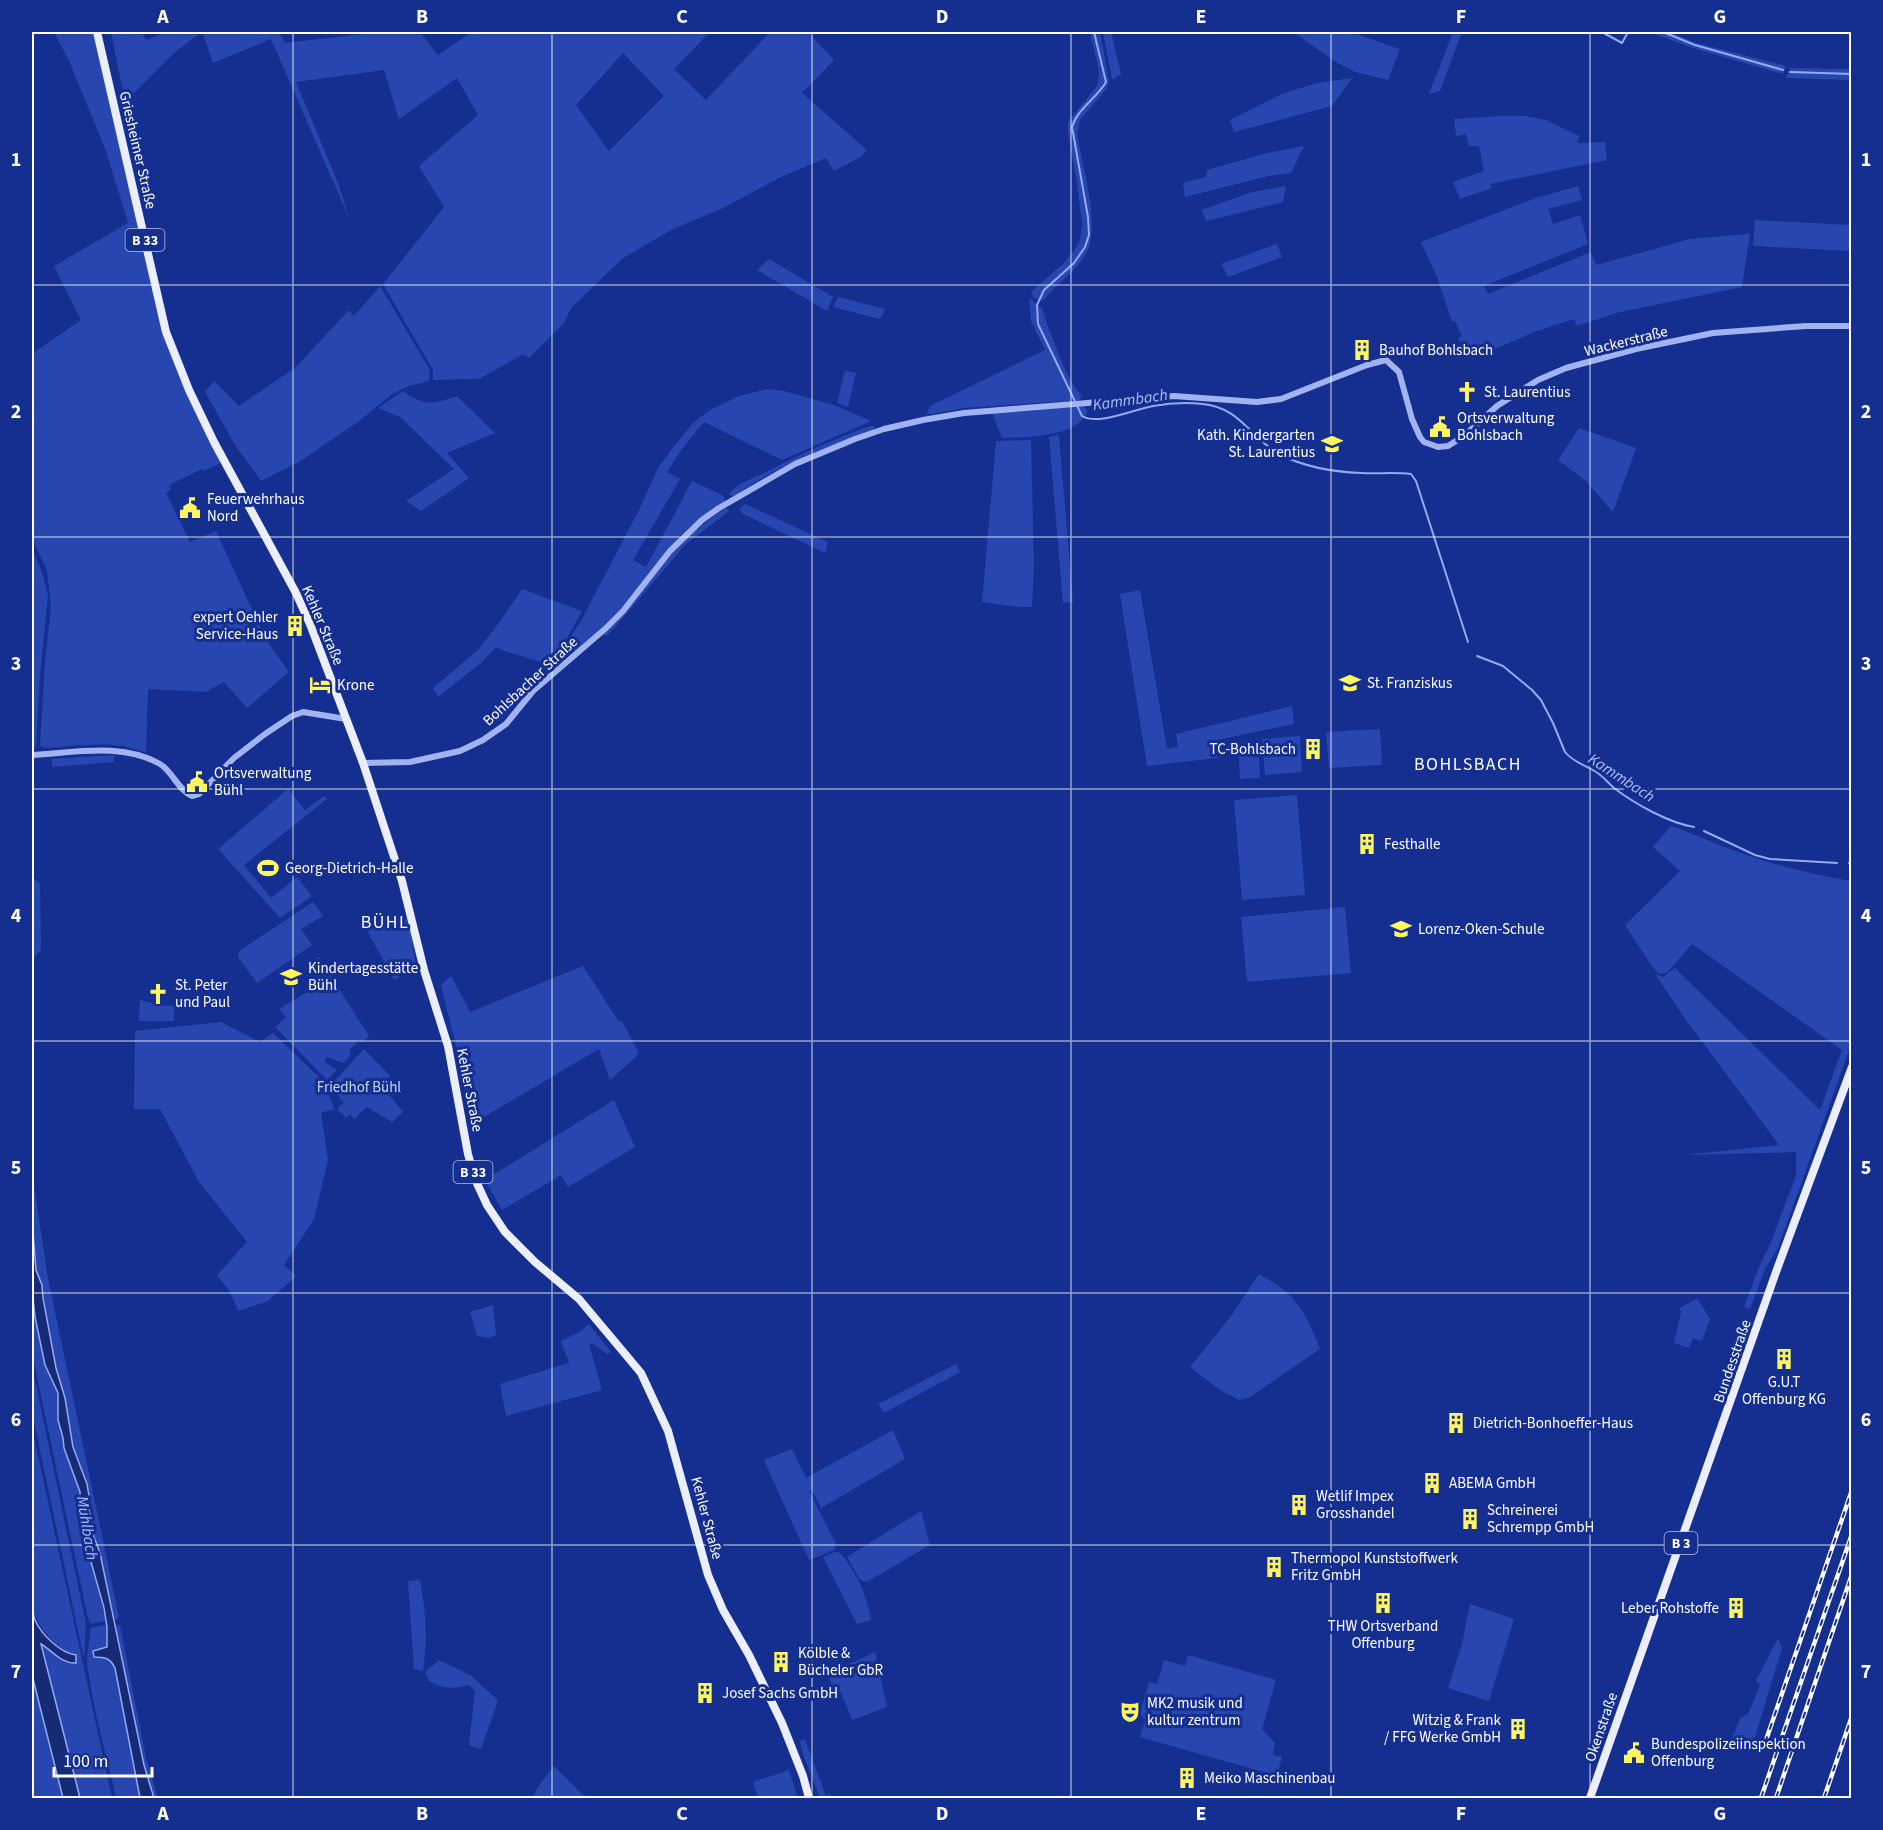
<svg xmlns="http://www.w3.org/2000/svg" width="1883" height="1830" font-family="'Source Sans 3',sans-serif">
<style>
.green{fill:#2746af;fill-rule:evenodd}
.water{fill:#172a75;stroke:#93abf4;stroke-width:1.5}
.lines{fill:none;stroke-linecap:round;stroke-linejoin:round}
.stream{stroke:#93abf4;stroke-width:2}
.tertiary{stroke:#a1b4f1;stroke-width:6}
.primary{stroke:#ebeeff;stroke-width:8}
.rail-casing{stroke:#fff;stroke-width:4.5}
.rail{stroke:#152f91;stroke-width:2;stroke-dasharray:7;stroke-linecap:butt}
.grid{fill:none;stroke:#fff;stroke-width:1.5;stroke-opacity:0.55}
.labels{text-anchor:middle;stroke-width:6;stroke-linejoin:round;paint-order:stroke}
.shield{fill:#152f91;stroke:#b9c1de;stroke-width:1.5}
.shield-label{font-size:14px;font-weight:bold;fill:#fff}
.street-label{font-size:15px;fill:#fff;stroke:#152f91}
.poi-label{font-size:15px;fill:#fff;stroke:#152f91;text-anchor:start}
.park-label{font-size:15px;fill:#c8d4fc;stroke:#152f91}
.water-label{font-size:16px;font-style:italic;fill:#adbff8;stroke:#152f91}
.quarter-label{font-size:18px;letter-spacing:1.5px;fill:#fff;stroke:#152f91}
.neatline{fill:none;stroke:#fff;stroke-width:2}
.grid-label{font-size:20px;text-anchor:middle;font-weight:bold;fill:#fff}
</style>
<rect width="100%" height="100%" fill="#152f91"/>
<path class="green" d="M54,32H95L160,321L222,462L204,471L202,469L169,485L171,490L166,493L190,542L216,531L265,638L289,672L247,708L224,682L206,692L148,689L146,753C116,739 79,746 46,748L42,747L40,745L45,663L51,607L47,570L32,538V354L81,320L54,266L128,223L106,151L70,63Z
M111,32H141L147,40L165,32H201L173,54L132,95L127,96L123,92Z
M205,32H279L285,43L381,32H420L438,55L472,32H710L674,69L706,100L770,32H808L834,60L802,93L867,150L861,157L834,171L826,158L781,177L721,209L673,229L623,258L571,308L564,323L529,358L523,354L479,379L433,380V370L383,284L444,207L419,166L478,115L457,78L399,119L384,70L296,82L338,183L349,218L271,39L213,63L203,34ZM623,53L664,96L609,151L576,105Z
M1090,32H1100L1109,81L1107,88L1080,120L1077,134C1082,165 1103,231 1084,257C1073,274 1055,285 1043,301L1034,298L1031,292L1064,263L1076,248L1080,240L1082,225L1077,182L1068,133V122L1097,86L1099,75L1098,66Z
M1103,32H1111L1121,74L1114,79H1112Z
M1293,32H1350L1400,49L1388,80L1355,72L1336,62Z
M1453,32H1462L1440,91L1429,94Z
M1649,32H1669L1693,42L1786,66L1783,74L1693,48Z
M1790,68L1851,69V80L1786,78Z
M1352,78L1332,106L1234,132L1230,120L1282,94L1317,83Z
M1499,116H1525L1546,120L1579,136L1577,143L1605,142L1607,160L1490,184L1492,188L1460,199L1453,182L1484,171L1479,146H1469L1466,134L1456,136L1454,119Z
M1304,146L1291,173L1269,176L1185,197L1183,184L1186,182L1206,177L1207,170L1267,153Z
M1286,186L1283,202L1206,221L1202,210L1252,192Z
M1578,186L1582,200L1548,209L1553,224L1580,215L1588,244L1484,286L1488,294L1591,252L1596,265L1690,239L1750,234L1742,287L1616,313L1577,326L1574,319L1534,332L1472,359L1470,355L1468,356L1458,338L1462,336L1455,321L1452,322L1437,277L1421,242L1536,198Z
M1755,220L1851,225V251L1753,246Z
M1277,244L1282,257L1228,277L1221,264Z
M769,259L833,297L827,311L757,270Z
M380,286L430,370L429,381L409,386L392,394L359,421L299,462L261,481C252,466 240,454 231,438C222,423 214,407 205,392L214,381L239,406L296,367L349,310L354,316Z
M838,297L885,309L880,319L833,307Z
M1029,298L1042,308L1048,327L1063,365L1075,388L1082,396L1080,400L964,408L926,415L930,406L1045,350L1031,321Z
M845,371L856,373L848,407L837,403Z
M767,389L784,391L834,405L871,421L782,460L704,422L682,449L667,472L680,479L633,560L646,567L692,481L724,496L725,501L697,521L680,536L619,611L596,633L560,663L558,657L582,619L639,510L658,468L674,446L693,423L710,410L739,396Z
M403,391C425,407 433,404 457,396L495,433L447,453L469,478L421,511L406,501L454,469L400,417L378,408Z
M1084,406L1088,411C1085,415 1083,420 1079,423C1063,436 1022,438 1002,438L992,412Z
M870,426H875V429C828,447 773,467 733,497L729,494C735,485 750,479 760,475C796,456 832,440 870,426Z
M1579,428L1636,448L1613,512L1586,481L1558,460Z
M1059,435L1073,602L1063,603L1049,437Z
M1031,440L1034,565L1032,607H1020L982,602L996,441Z
M745,504L828,542L825,553L743,514L739,509Z
M725,508L729,510L728,512L685,545L617,625L606,636L603,635C629,609 649,577 675,550C690,534 707,521 725,508Z
M32,548L42,572L48,596L40,675L36,747L32,749Z
M522,589L582,611L552,665L507,652L496,647L481,663L438,697L433,688L479,649L503,617Z
M1140,590L1167,749L1178,747L1176,734L1292,706L1294,724L1217,740V758L1147,766L1120,594Z
M1380,729L1382,765L1329,768L1326,732Z
M1300,736L1302,772L1265,775L1262,739Z
M1258,742L1260,778L1240,779L1238,743Z
M114,755V762L52,767V759Z
M288,789L305,810L324,796L327,799L244,865L271,898L297,877L312,896L280,918L218,849Z
M1297,795L1305,895L1242,900L1234,800Z
M1671,826C1696,834 1719,846 1744,854C1778,866 1816,875 1851,881V1045L1778,1248L1765,1269L1750,1309L1744,1307L1759,1267L1770,1245L1796,1175V1152L1685,1155L1779,1145L1686,1020L1655,974L1663,977L1675,968L1820,1110L1842,1050L1692,944L1667,973L1659,974L1651,965L1625,925L1680,871L1653,847Z
M32,877L40,883L41,950L32,959Z
M313,902L323,916L301,929L312,945L257,983L238,957L239,951Z
M1345,907L1351,973L1247,982L1241,917Z
M377,917L382,927L406,918L410,929L416,966L394,980L364,925Z
M319,957L369,1036L362,1043L359,1040L349,1050L351,1055L343,1063L327,1057L325,1062L337,1070L327,1080L275,1027L286,1017L279,1009L321,984L311,967L318,962L316,959Z
M583,966L619,1022L621,1020L638,1051L637,1056L610,1080L599,1049L477,1121H471L456,1046L441,985L451,976L470,1012Z
M140,1000L158,1005L174,1006V1021H139Z
M221,1022L260,1042L273,1033L325,1083L334,1109L321,1113L328,1160L314,1219L284,1265L296,1276L268,1301L238,1311L230,1292L217,1275L247,1242L199,1182L160,1109H134L135,1031Z
M364,1049L390,1076L381,1085L403,1112L392,1122L367,1107L354,1119L350,1114L346,1118L337,1109L344,1102L329,1087Z
M614,1100L635,1147L568,1187L561,1175L502,1210L485,1180Z
M32,1173L48,1278L119,1617L117,1619H114L100,1553L88,1521L89,1496L87,1484L73,1447L65,1398L54,1360L42,1286L36,1270L32,1220Z
M1259,1274C1296,1294 1305,1310 1320,1349L1250,1397L1239,1400L1220,1390L1190,1367L1231,1316Z
M32,1289L35,1317L45,1365L58,1393L59,1420L63,1443L80,1492V1523L106,1621L91,1624L88,1618L32,1353Z
M1696,1299L1699,1301L1710,1319L1702,1341L1693,1338L1689,1348L1674,1343L1681,1312L1680,1308Z
M493,1305L496,1335L490,1338L477,1336L470,1312Z
M589,1324L611,1352L607,1354L593,1344H589L602,1390L506,1416L500,1384L569,1363L561,1341L581,1331Z
M956,1364L960,1372L884,1413L878,1404Z
M32,1366L86,1624L84,1659L32,1412Z
M32,1428L112,1798H80L41,1644C53,1651 61,1665 76,1663C57,1643 39,1634 32,1605Z
M893,1430L905,1459L821,1508L812,1490L809,1491L836,1544L834,1550L809,1560L764,1460L792,1449L806,1478Z
M921,1511L930,1545L867,1582L860,1580L847,1557Z
M835,1552H839C855,1569 868,1597 871,1620L857,1624L823,1557Z
M420,1580C426,1615 428,1635 423,1671L414,1669L408,1581Z
M1470,1604L1514,1619L1489,1701L1448,1688L1462,1644Z
M105,1625L107,1626V1647L93,1651L94,1657C105,1657 110,1658 115,1668L140,1798H116C107,1756 94,1713 88,1670C85,1655 91,1642 90,1628Z
M120,1625L146,1758L158,1798H154L144,1765L115,1626Z
M1778,1638L1782,1648L1755,1737L1744,1743L1732,1739L1740,1718L1748,1714L1760,1685L1756,1681Z
M875,1652L887,1707L852,1720L841,1692L835,1694L828,1674Z
M1188,1655L1276,1680L1262,1729L1275,1743L1273,1755L1282,1757L1277,1776L1140,1737L1145,1720L1140,1713L1149,1682L1157,1684L1164,1660L1185,1666Z
M439,1660L470,1675L498,1700L481,1749L469,1745L475,1691L469,1685C455,1689 442,1689 429,1681L425,1672Z
M32,1675L63,1798H34L32,1789Z
M805,1739L826,1796L831,1793L828,1798H819C815,1779 803,1761 800,1741Z
M554,1766L586,1798H539L534,1796L537,1788Z
M789,1770L798,1798H758L753,1782Z"/>
<path class="water" d="M32,1220L36,1270L42,1285L43,1298L56,1368L65,1398L73,1447L87,1484L89,1496L88,1521L100,1553L144,1765L154,1798H140L115,1668C110,1658 105,1657 94,1657L93,1651L107,1647V1627L104,1608L80,1523V1492L64,1448L63,1438L58,1420V1393L45,1365L35,1317L32,1289Z
M32,1605C33,1609 33,1615 35,1620C41,1634 60,1653 76,1655V1663C61,1664 53,1651 41,1644L80,1798H63L32,1675Z"/>
<g class="lines">
<path class="stream" d="M1094,32L1106,82C1097,98 1077,109 1072,127L1088,217L1089,235L1085,247L1074,263L1044,290L1037,305L1038,324L1082,416C1098,426 1135,409 1153,406C1169,403 1187,402 1203,404C1242,408 1250,439 1281,455C1305,467 1335,472 1361,473C1378,474 1394,472 1411,474L1416,481L1468,642
M1602,32L1622,43L1628,32
M1663,32L1695,45L1783,70
M1790,72L1852,74
M1477,656L1503,666L1532,690L1541,700L1553,723L1565,752C1573,762 1585,765 1596,772C1603,776 1608,783 1614,788C1635,804 1669,823 1694,827
M1704,831L1755,855L1770,859L1837,863
M1849,863H1852"/>
<path class="tertiary" d="M32,755C73,753 122,742 160,764C173,772 178,790 192,796L199,794L234,758L265,734L292,716L303,712L346,719
M363,763L410,762L460,751L483,740L506,724L533,691L605,629L623,611L670,551L702,520L719,508L795,464L855,439L884,429L923,420L964,413L1174,396L1257,402L1281,399L1367,365L1386,360L1399,372L1412,419L1420,437L1424,442L1438,447L1448,446L1464,436L1497,406L1538,380L1566,368L1636,349L1713,333L1806,326H1852"/>
<path class="primary" d="M97,32L166,332L189,390L214,442L296,593L310,624L363,763L402,881L424,970L448,1046L468,1154L475,1179L487,1205L505,1232L535,1262L579,1299L641,1373L668,1431L708,1575L723,1610L749,1655L782,1723L803,1776L809,1798
M1590,1798L1776,1272L1852,1067"/>
<defs>
<path id="rail" d="M1765,1743L1852,1490
M1761,1798L1852,1534
M1776,1798L1852,1574
M1824,1798L1852,1716"/>
</defs>
<use href="#rail" class="rail-casing"/>
<use href="#rail" class="rail"/>
</g>
<path class="grid" d="M293,32V1798M552,32V1798M812,32V1798M1071,32V1798M1331,32V1798M1590,32V1798M32,285H1852M32,537H1852M32,789H1852M32,1041H1852M32,1293H1852M32,1545H1852"/>
<defs>
<symbol id="building-bare" viewBox="-9 -9 18 18"><path d="M-4-6H4V6H1V3H-1V6H-4ZM-2.5-4.3h1.7v1.8h-1.7ZM.8-4.3h1.7v1.8H.8ZM-2.5-1h1.7V.8h-1.7ZM.8-1h1.7V.8H.8Z" fill="#fff561" stroke="#152f91" stroke-width="2.5" paint-order="stroke"/></symbol>
<symbol id="church-bare" viewBox="-9 -9 18 18"><path d="M-1.2-6h2.4v3.5h3.3v2.4h-3.3V6h-2.4V-.1h-3.3v-2.4h3.3Z" fill="#fff561" stroke="#152f91" stroke-width="2.5" paint-order="stroke"/></symbol>
<symbol id="civic-bare" viewBox="-9 -9 18 18"><path d="M-.6-6.5H3V-4.5H.6V-3L4-1V1h2V6H-6V1h2V-1L-.6-3ZM-1.2 2.5V6h2.4V2.5Z" fill="#fff561" stroke="#152f91" stroke-width="2.5" paint-order="stroke"/></symbol>
<symbol id="school-bare" viewBox="-9 -9 18 18"><path d="M0-5L7-2L0 1L-7-2ZM-4 1L0 2.5L4 1V4Q0 6-4 4Z" fill="#fff561" stroke="#152f91" stroke-width="2.5" paint-order="stroke"/></symbol>
<symbol id="hotel-bare" viewBox="-9 -9 18 18"><path d="M-6-4.5h1.5V1H6V5H4.5V3h-9V5H-6ZM-4 0a1.8 1.8 0 1 1 3.6 0ZM.5 0V-2.5h3Q6-2.5 6 0Z" fill="#fff561" stroke="#152f91" stroke-width="2.5" paint-order="stroke"/></symbol>
<symbol id="stadium-bare" viewBox="-9 -9 18 18"><path d="M0-5a6.5 5 0 1 0 0 10a6.5 5 0 1 0 0-10ZM-3.5-1.8h7v3.6h-7Z" fill="#fff561" stroke="#152f91" stroke-width="2.5" paint-order="stroke"/></symbol>
<symbol id="theatre-bare" viewBox="-9 -9 18 18"><path d="M-5-5.5Q0-4 5-5.5V0Q5 5 0 6Q-5 5-5 0ZM-3.3-2.5H-1v1.5H-3.3ZM1-2.5H3.3v1.5H1ZM-2.8 1Q0 5.5 2.8 1Z" fill="#fff561" stroke="#152f91" stroke-width="2.5" paint-order="stroke"/></symbol>
</defs>
<g fill-rule="evenodd">
<use href="#building-bare" x="1347" y="335" width="30" height="30"/>
<use href="#church-bare" x="1452" y="377" width="30" height="30"/>
<use href="#civic-bare" x="1425" y="412" width="30" height="30"/>
<use href="#school-bare" x="1317" y="429" width="30" height="30"/>
<use href="#civic-bare" x="175" y="493" width="30" height="30"/>
<use href="#building-bare" x="280" y="611" width="30" height="30"/>
<use href="#school-bare" x="1335" y="668" width="30" height="30"/>
<use href="#hotel-bare" x="305" y="670" width="30" height="30"/>
<use href="#building-bare" x="1298" y="734" width="30" height="30"/>
<use href="#civic-bare" x="182" y="767" width="30" height="30"/>
<use href="#building-bare" x="1352" y="829" width="30" height="30"/>
<use href="#stadium-bare" x="253" y="853" width="30" height="30"/>
<use href="#school-bare" x="1386" y="914" width="30" height="30"/>
<use href="#school-bare" x="276" y="962" width="30" height="30"/>
<use href="#church-bare" x="143" y="979" width="30" height="30"/>
<use href="#building-bare" x="1769" y="1344" width="30" height="30"/>
<use href="#building-bare" x="1441" y="1408" width="30" height="30"/>
<use href="#building-bare" x="1417" y="1468" width="30" height="30"/>
<use href="#building-bare" x="1284" y="1490" width="30" height="30"/>
<use href="#building-bare" x="1455" y="1504" width="30" height="30"/>
<use href="#building-bare" x="1259" y="1552" width="30" height="30"/>
<use href="#building-bare" x="1368" y="1588" width="30" height="30"/>
<use href="#building-bare" x="1721" y="1593" width="30" height="30"/>
<use href="#building-bare" x="766" y="1647" width="30" height="30"/>
<use href="#building-bare" x="690" y="1678" width="30" height="30"/>
<use href="#theatre-bare" x="1115" y="1697" width="30" height="30"/>
<use href="#building-bare" x="1503" y="1714" width="30" height="30"/>
<use href="#civic-bare" x="1619" y="1738" width="30" height="30"/>
<use href="#building-bare" x="1172" y="1763" width="30" height="30"/>
</g>
<g class="labels">
<g class="shield">
<rect x="125.5" y="229" width="39" height="22" rx="4.5"/>
<rect x="453.5" y="1161" width="39" height="22" rx="4.5"/>
<rect x="1664.5" y="1532" width="33" height="22" rx="4.5"/>
</g>
<g class="shield-label">
<text x="145" y="245">B 33</text>
<text x="473" y="1177">B 33</text>
<text x="1681" y="1548">B 3</text>
</g>
<g class="street-label">
<text transform="translate(138 150) rotate(77)" y="5">Griesheimer Straße</text>
<text transform="translate(1626 341) rotate(-14)" y="5">Wackerstraße</text>
<text transform="translate(323 625) rotate(67)" y="5">Kehler Straße</text>
<text transform="translate(530 681) rotate(-43)" y="5">Bohlsbacher Straße</text>
<text transform="translate(470 1090) rotate(79)" y="5">Kehler Straße</text>
<text transform="translate(1732 1361) rotate(-71)" y="5">Bundesstraße</text>
<text transform="translate(707 1518) rotate(75)" y="5">Kehler Straße</text>
<text transform="translate(1601 1727) rotate(-71)" y="5">Okenstraße</text>
</g>
<g class="poi-label">
<text x="1379" y="355">Bauhof Bohlsbach</text>
<text x="1484" y="397">St. Laurentius</text>
<text x="1457" y="423">Ortsverwaltung<tspan x="1457" dy="17">Bohlsbach</tspan></text>
<text x="1315" y="440" text-anchor="end">Kath. Kindergarten<tspan x="1315" dy="17">St. Laurentius</tspan></text>
<text x="207" y="504">Feuerwehrhaus<tspan x="207" dy="17">Nord</tspan></text>
<text x="278" y="622" text-anchor="end">expert Oehler<tspan x="278" dy="17">Service-Haus</tspan></text>
<text x="1367" y="688">St. Franziskus</text>
<text x="337" y="690">Krone</text>
<text x="1296" y="754" text-anchor="end">TC-Bohlsbach</text>
<text x="214" y="778">Ortsverwaltung<tspan x="214" dy="17">Bühl</tspan></text>
<text x="1384" y="849">Festhalle</text>
<text x="285" y="873">Georg-Dietrich-Halle</text>
<text x="1418" y="934">Lorenz-Oken-Schule</text>
<text x="308" y="973">Kindertagesstätte<tspan x="308" dy="17">Bühl</tspan></text>
<text x="175" y="990">St. Peter<tspan x="175" dy="17">und Paul</tspan></text>
<text x="1784" y="1387" text-anchor="middle">G.U.T<tspan x="1784" dy="17">Offenburg KG</tspan></text>
<text x="1473" y="1428">Dietrich-Bonhoeffer-Haus</text>
<text x="1449" y="1488">ABEMA GmbH</text>
<text x="1316" y="1501">Wetlif Impex<tspan x="1316" dy="17">Grosshandel</tspan></text>
<text x="1487" y="1515">Schreinerei<tspan x="1487" dy="17">Schrempp GmbH</tspan></text>
<text x="1291" y="1563">Thermopol Kunststoffwerk<tspan x="1291" dy="17">Fritz GmbH</tspan></text>
<text x="1719" y="1613" text-anchor="end">Leber Rohstoffe</text>
<text x="1383" y="1631" text-anchor="middle">THW Ortsverband<tspan x="1383" dy="17">Offenburg</tspan></text>
<text x="798" y="1658">Kölble &amp;<tspan x="798" dy="17">Bücheler GbR</tspan></text>
<text x="722" y="1698">Josef Sachs GmbH</text>
<text x="1147" y="1708">MK2 musik und<tspan x="1147" dy="17">kultur zentrum</tspan></text>
<text x="1501" y="1725" text-anchor="end">Witzig &amp; Frank<tspan x="1501" dy="17">/ FFG Werke GmbH</tspan></text>
<text x="1651" y="1749">Bundespolizeiinspektion<tspan x="1651" dy="17">Offenburg</tspan></text>
<text x="1204" y="1783">Meiko Maschinenbau</text>
</g>
<g class="park-label">
<text x="359" y="1092">Friedhof Bühl</text>
</g>
<g class="water-label">
<text transform="translate(1130 399) rotate(-8)" y="6">Kammbach</text>
<text transform="translate(1622 777) rotate(33)" y="6">Kammbach</text>
<text transform="translate(88 1528) rotate(81)" y="6">Mühlbach</text>
</g>
<g class="quarter-label">
<text x="1468" y="770">BOHLSBACH</text>
<text x="385" y="928">BÜHL</text>
</g>
</g>
<rect width="1883" height="1830" fill="none" stroke="#152f91" stroke-width="66"/>
<path d="M54 1767v9h98v-9" fill="none" stroke="#ffffff" stroke-width="3"/>
<text x="63" y="1767" font-size="18" fill="#ffffff" stroke="#152f91" stroke-width="4.5" paint-order="stroke">100 m</text>
<rect x="33" y="33" width="1817" height="1764" class="neatline"/>
<g class="grid-label">
<text x="163" y="23">A</text>
<text x="422" y="23">B</text>
<text x="682" y="23">C</text>
<text x="942" y="23">D</text>
<text x="1201" y="23">E</text>
<text x="1461" y="23">F</text>
<text x="1720" y="23">G</text>
<text x="16" y="166">1</text>
<text x="1866" y="166">1</text>
<text x="16" y="418">2</text>
<text x="1866" y="418">2</text>
<text x="16" y="670">3</text>
<text x="1866" y="670">3</text>
<text x="16" y="922">4</text>
<text x="1866" y="922">4</text>
<text x="16" y="1174">5</text>
<text x="1866" y="1174">5</text>
<text x="16" y="1426">6</text>
<text x="1866" y="1426">6</text>
<text x="16" y="1678">7</text>
<text x="1866" y="1678">7</text>
<text x="163" y="1820">A</text>
<text x="422" y="1820">B</text>
<text x="682" y="1820">C</text>
<text x="942" y="1820">D</text>
<text x="1201" y="1820">E</text>
<text x="1461" y="1820">F</text>
<text x="1720" y="1820">G</text>
</g>
</svg>
